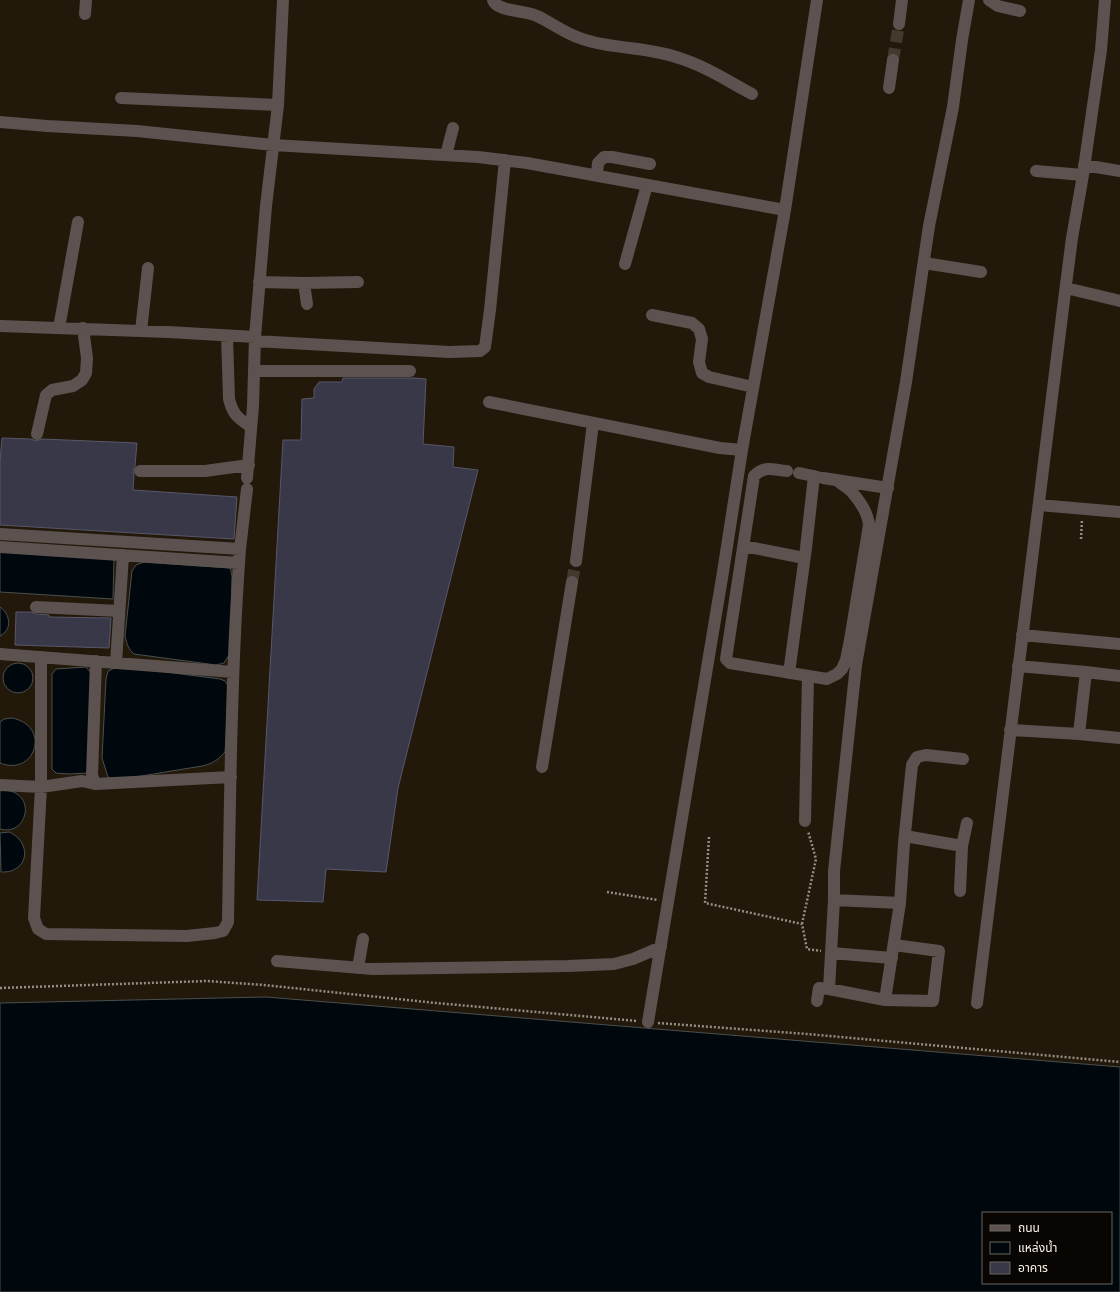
<svg xmlns="http://www.w3.org/2000/svg" width="1120" height="1292" font-family="'Open Sans','Noto Sans Thai',sans-serif">
<style>
.water{fill:#00080d;stroke:#4b4f4f;fill-rule:evenodd}
.building{fill:#383848;stroke:#585769}
.lines{fill:none;stroke-linecap:round;stroke-linejoin:round}
.minor-tunnel{stroke:#423a2c;stroke-width:12;stroke-dasharray:12 6;stroke-linecap:butt}
.path{stroke:#958e82;stroke-width:2.5;stroke-dasharray:2 2;stroke-linecap:butt}
.minor{stroke:#5c5351;stroke-width:12}
</style>
<rect width="100%" height="100%" fill="#22190b"/>
<path class="water" d="M0,549L114,557L113,599L0,592Z
M144,562L230,568L232,576L231,652L224,663L216,665L134,654C128,649 127,644 125,636L132,571L136,565Z
M0,607C10,614 13,629 0,636Z
M3 678a15 15 0 1 1 30 0a15 15 0 1 1-30 0Z
M86,667L92,674L88,773L69,774L56,773L52,769V674L56,669Z
M117,667H127L220,679L225,681L229,687L225,752C218,760 212,764 202,766L117,780L108,777L102,758L106,679L108,671Z
M12,718C52,726 35,777 0,763V722L4,719Z
M3,790C38,791 28,837 0,829V791Z
M9,832C28,840 31,864 11,871C8,872 4,872 1,872L0,833Z
M266,997L1120,1067V1292H0V1003ZM983,1213H1111V1283H983Z"/>
<path class="building" d="M343,378H414L426,379L423,444L454,447L453,467L478,470L398,788L386,872L326,869L323,902L257,900L283,440H301L302,399L314,398V389L319,382H342Z
M2,438L31,439L36,441L42,439L137,443L135,466L133,471L134,476L133,490L237,497L234,539L0,525V461Z
M16,612H31L36,614L49,615V617L111,618L109,648L15,645Z"/>
<g class="lines">
<path class="minor-tunnel" d="M893,60L899,24
M572,582L576,561"/>
<path class="path" d="M1081,539L1082,519
M709,837L705,903L802,924L807,949L821,951
M607,892L658,900
M802,924L816,859L808,831
M0,988L207,981L264,985L436,1003L637,1021
M658,1023L807,1034L1120,1062"/>
<path class="minor" d="M493,0C497,12 525,10 537,16C550,22 563,32 577,37C610,50 646,46 679,58C705,66 728,81 752,94
M989,0L998,6L1020,11
M85,14L86,0
M899,24L902,0
M889,88L893,60
M121,98L278,105
M0,122L47,126L137,131L273,145L478,157L527,163L785,210
M446,155L453,128
M1084,165L1120,171
M1036,171L1083,175
M597,175L598,163L604,157H612L650,164
M924,263L981,272
M625,264L647,185
M259,282L304,283L358,282
M304,283L307,304
M1066,288L1120,301
M652,315L692,323L699,329L702,339L699,362L702,373L709,377L753,387
M0,326L168,332L255,337
M59,328L78,222
M141,331L148,268
M227,336L229,399C233,415 238,418 251,427
M255,341L449,352L480,351L485,347L490,310L505,160
M254,371H410
M489,402L720,448L742,450
M37,434L46,395L52,390L73,386L82,380L86,373L87,358L83,328
M140,471H205L249,465
M787,471C773,470 765,465 754,476L726,659L730,663L827,679L837,674L842,669L846,660L850,640L869,525C868,513 859,500 851,491C847,487 842,485 838,481
M799,473L818,477
M247,478L253,406L255,337L266,206L278,105L283,0
M823,478L888,488
M1039,505L1120,512
M0,534L240,549L247,489
M744,546L804,558
M0,547L239,563
M576,561L593,423
M36,607L119,611
M1022,635L1120,644
M0,654L233,672
M41,657V787L34,918L38,929L46,934L187,936L215,933L223,931L228,922C230,798 231,673 240,549
M116,663L123,555
M1018,666L1086,672
M789,673L806,548L814,476
M1010,730L1079,734L1120,738
M1079,734L1086,672L1120,676
M542,767L572,582
M95,784L231,777
M0,785L41,787L82,781L95,784L92,775L96,661
M805,821L808,676
M905,836L962,846L960,891
M962,846L967,823
M834,900L900,903
M831,953L892,958
M277,961L373,969L568,966L614,964L633,959L661,947
M358,968L363,939
M829,989L885,1000L933,1001L939,951L894,945
M885,1000L900,903L904,843L912,765L917,757L926,755L963,759
M817,1001L819,988L829,989L834,900V871L856,665L906,382L929,226L953,107L962,40L969,0
M977,1003L1063,308L1072,238L1083,175L1101,50L1105,0
M648,1022L723,572L742,450L785,210L817,0"/>
</g>
<rect x="982" y="1212" width="130" height="72" fill="#080502" stroke="#69655f"/>
<rect x="990" y="1225" width="20" height="6" fill="#5c5351" stroke="#69655f"/>
<text x="1018" y="1232" font-size="12" fill="#faf4ea">ถนน</text>
<rect x="990" y="1242" width="20" height="12" fill="#00080d" stroke="#69655f"/>
<text x="1018" y="1252" font-size="12" fill="#faf4ea">แหล่งน้ำ</text>
<rect x="990" y="1262" width="20" height="12" fill="#383848" stroke="#69655f"/>
<text x="1018" y="1272" font-size="12" fill="#faf4ea">อาคาร</text>
</svg>
